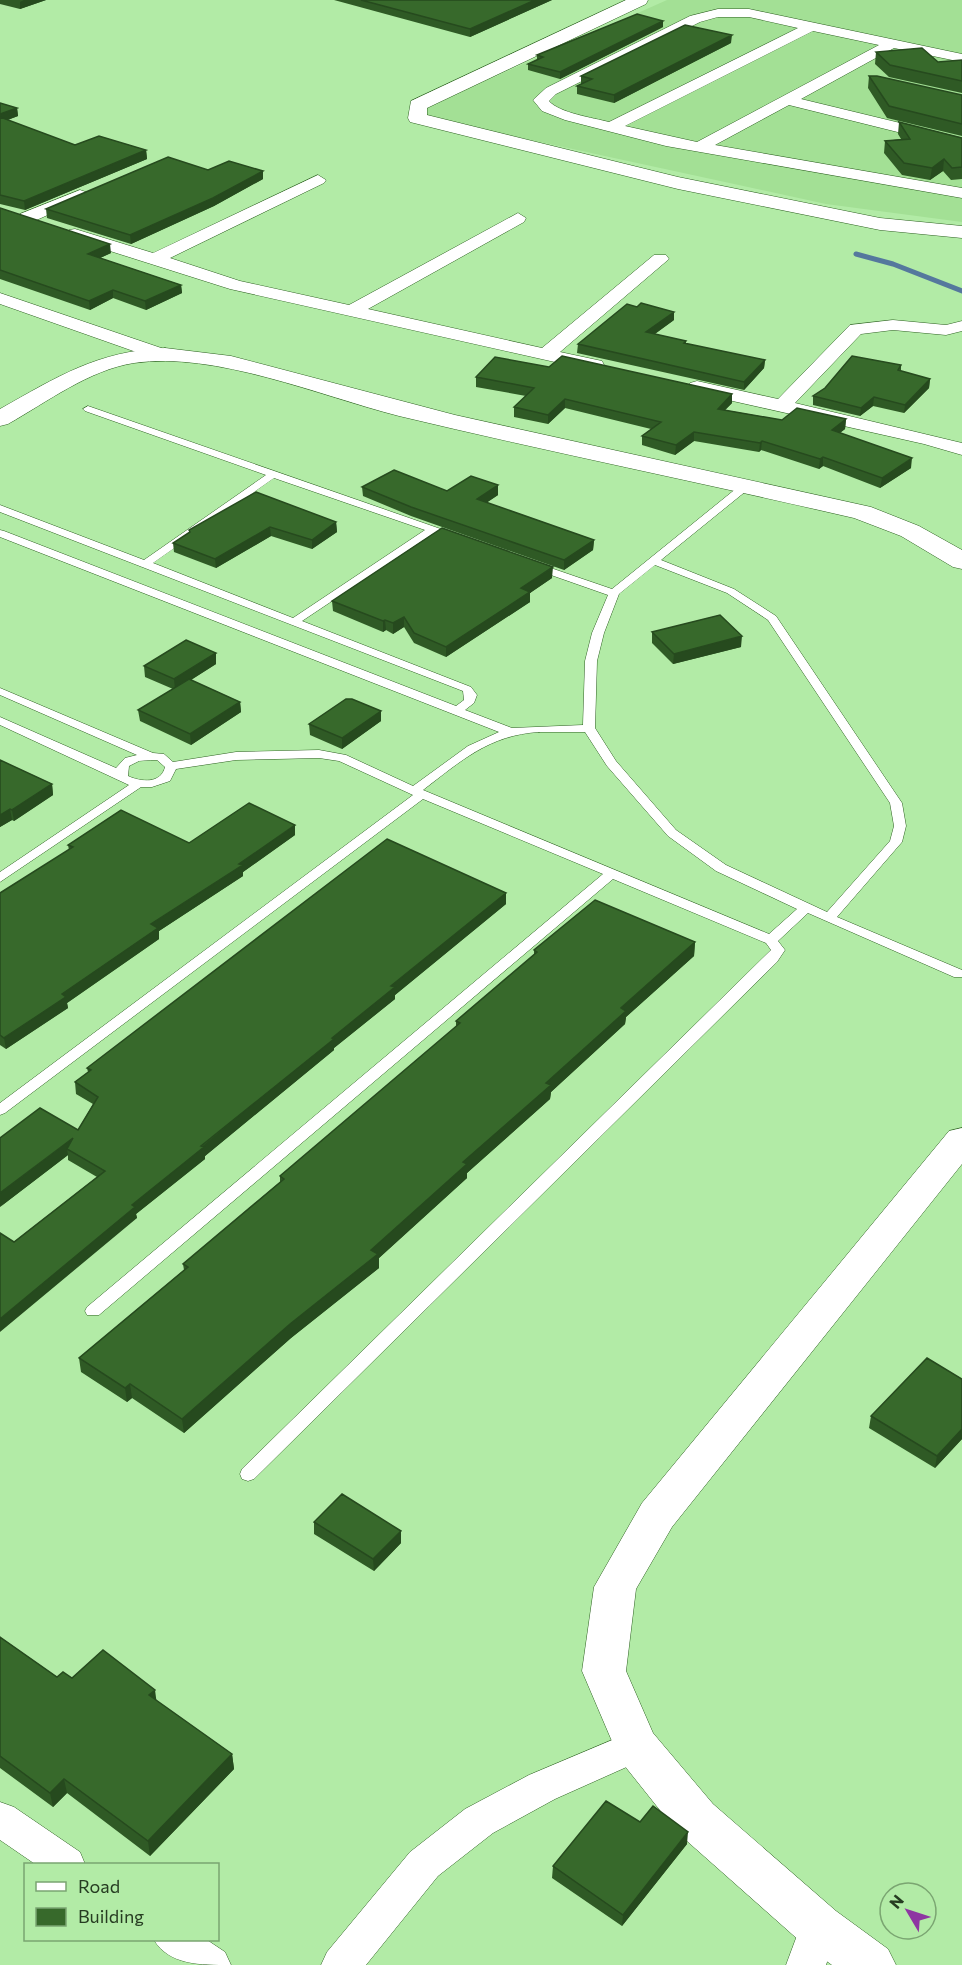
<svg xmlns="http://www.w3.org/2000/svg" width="962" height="1965" font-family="Commissioner,sans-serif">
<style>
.built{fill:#a3e095}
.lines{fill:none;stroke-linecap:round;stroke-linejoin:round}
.stream{stroke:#55789d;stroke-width:5}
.service-casing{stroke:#2e6122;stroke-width:1}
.minor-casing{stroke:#2e6122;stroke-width:1}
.tertiary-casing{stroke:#2e6122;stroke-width:1}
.service{fill:#fff;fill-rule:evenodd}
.minor{fill:#fff;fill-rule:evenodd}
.tertiary{fill:#fff;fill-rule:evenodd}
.wall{fill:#2f5a25}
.shaded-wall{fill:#264a1e}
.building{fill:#37692b;stroke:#264a1e;stroke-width:1.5}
</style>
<rect width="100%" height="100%" fill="#b2eba6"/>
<path class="built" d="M667,0H962V222L826,204L411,114Z"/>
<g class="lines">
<path class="stream" d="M856,254L893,264L962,291"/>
<defs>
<path id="service" d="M88,406L458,535L459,537L454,540L434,533L302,621L471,687L477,695L474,703L465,710L512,728L583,725L585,661L592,633L608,595L531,568V564H539L612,589L743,483H751V487L661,560L734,589L776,616L902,803L906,826L902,842L837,917L962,970V977H954L808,913L778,941L785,950L777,962L254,1479L248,1481L242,1479L240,1474L242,1469L771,950L766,943L613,879L99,1315H87L85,1311L87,1307L603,874L423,799L5,1113L0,1115V1103L413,795L339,761L319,758L236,760L176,769L170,781L152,787H141L0,882V872L129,785L0,725V717L116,768L125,758L137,755L0,695V688L153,753L164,754L173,762L236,752L319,750L346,755L413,786L468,746L499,732L0,537V530L4,531L456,706L464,700L463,691L0,512V505L144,560L266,475L85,411L83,409ZM274,478L425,530L293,618L153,563ZM655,565L727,593L768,620L890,803L894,826L890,841L827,912L726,865L676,830L616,761L595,728L597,661L604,633L619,594ZM539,732H585L607,766L668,836L716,871L797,909L769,934L423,790C461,761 489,735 539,732ZM151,760H157L165,767C161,784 141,782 128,776L129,766L139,761Z"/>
<path id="minor" d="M718,9H749L962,54V62L894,48L801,99L962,138V148L789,105L715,145L962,188V198L666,146L565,120L542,111L533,100L546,88L690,16ZM718,17H749L798,28L609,122C594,118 559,113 549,101L556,94L700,22ZM813,31L879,45L697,142L625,126Z
M318,175L326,180L324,183L170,258L240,281L349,305L518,213L526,218L524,222L368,309L542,348L654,255H666L669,259L560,352L602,361L604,365L602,369L595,371L230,289L69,238L67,234L69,230L75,229L153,253Z
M80,190L86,192L88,195L86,198L32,222L26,223L18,218L20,214Z
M0,293L170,351L172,355L170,359H156L0,304Z
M893,320L946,325L962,321V331L946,335L893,330L861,334L795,403L962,443V455L924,444L697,393L690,391L688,387L690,383L697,381L778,399L850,325Z
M636,1730L649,1735L655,1746L649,1757L555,1799L493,1833L438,1876L366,1965H321L327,1952L410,1852L465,1809L529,1775Z
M0,1802L14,1807L80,1852L85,1864H35L0,1840Z
M819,1909L833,1914L839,1927L826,1965H786L805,1914Z
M154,1940H207L225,1952L231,1965C200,1965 169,1965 154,1940Z"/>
<path id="tertiary" d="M626,0H648L646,4L427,108V115L678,177L880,218L962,226V238L880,230L678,189L410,122L408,118L411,101Z
M165,348L231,356L455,415L871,507L919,526L962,550V569L953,567L901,536L854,518C703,483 550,452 399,416C320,396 215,351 134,363C89,370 47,402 8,424L0,426V409C57,377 97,351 165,348Z
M962,1128V1164L672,1527L636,1589L626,1671L653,1733L713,1804L836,1911L888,1949L896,1965H832L802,1943L679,1834L620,1760L582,1671L594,1587L642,1503L949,1131Z"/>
</defs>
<use href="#service" class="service-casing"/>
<use href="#minor" class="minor-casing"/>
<use href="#tertiary" class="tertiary-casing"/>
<use href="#service" class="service"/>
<use href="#minor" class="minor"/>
<use href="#tertiary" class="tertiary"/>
</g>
<path class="wall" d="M0,0H46L20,9L0,4Z
M334,0H552L470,37Z
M663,27L560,79L528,70V64L537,60V55Z
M731,43L614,103L577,94V86L581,84V76Z
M876,52L938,62L962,60V93L889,77L875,64Z
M869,76L962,95V136L887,118L868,88Z
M0,103L17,108L18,116L7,120L75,145L146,150L147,159L25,210L0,204Z
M899,122L962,138V179L951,180L943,171L930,180L902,175L884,153L885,141L901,139L898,134Z
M208,170L263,179L214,206L131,244L47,218L46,209Z
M0,208L111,253L100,258L181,285L182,293L146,310L113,298L90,310L0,279Z
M674,320L655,334L686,341V344L765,360L764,368L744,390L577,353L578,344Z
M901,365V371L930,379L929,388L904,413L873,406L860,416L813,405V396Z
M549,367L732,394V403L725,410L782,420L846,419L845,429L840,433L911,468L880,488L823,466L819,469L761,450L759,452L694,441L675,455L642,445V436L651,429L565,408L548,424L514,417V407L526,396L476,387V377Z
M498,485V495L486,503L594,540L593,550L564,570L411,516L363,496L362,487L447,491Z
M336,522L337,532L312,549L271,536L216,568L174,552L173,543L189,533V530Z
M552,578L530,593V602L446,657L414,643L404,627L393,634L386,630L383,632L333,611L332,601Z
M652,632L741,647L673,664L652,643Z
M216,653V664L191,680L240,702L241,712L191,745L140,721L138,710L173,689L145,677L144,666Z
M381,711V721L342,749L310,735L309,724Z
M0,760L52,784L53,795L14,821L12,820L0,827Z
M295,835L243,872V876L159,931V939L67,1003L68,1008L6,1049L0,1045V893L69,850L68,845L189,843Z
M506,893V904L395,995V999L334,1048V1050L205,1156V1159L136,1214L137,1218L14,1242L97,1177L68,1160V1155L0,1207L78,1130L93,1104L76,1094L75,1082L88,1072L87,1068Z
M695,942L694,956L626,1017L625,1024L551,1092L550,1099L467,1173V1178L379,1258V1268L291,1338L184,1433L132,1398L127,1402L81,1372L79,1358L184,1270L183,1264L280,1182V1176L456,1027V1021L534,955V950Z
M962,1379V1439L935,1468L869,1428L871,1416Z
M314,1522L401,1531V1543L374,1571L314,1534Z
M0,1637L57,1677L72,1678L156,1701L232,1754L234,1769L150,1856L67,1793L53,1807L0,1768Z
M640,1822L687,1844L622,1926L552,1878L553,1866Z"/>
<path class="shaded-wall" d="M24,0H46L20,9V2Z
M535,0H552L470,37V29Z
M663,21V27L560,79V72Z
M732,35L731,43L614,103V95Z
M17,108L18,116L0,123V114Z
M146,150L147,159L25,210L24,201Z
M944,159L943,171L930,180L932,168Z
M263,171V179L214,206L131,244L130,235Z
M110,244L111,253L89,263L88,254Z
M181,285L182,293L146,310L145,301Z
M113,290V298L90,310L89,301Z
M674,312V320L646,340V332Z
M765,360L764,368L744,390V382Z
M930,379L929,388L904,413L905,405Z
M732,394V403L717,418L718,409Z
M874,397L873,406L860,416L861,408Z
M565,399V408L548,424V415Z
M846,419L845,429L831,439L832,430Z
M694,432V441L675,455L676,445Z
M762,441L761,450L759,452L760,443Z
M823,457V466L819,469L820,459Z
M912,458L911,468L880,488L882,478Z
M498,485V495L477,509V499Z
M336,522L337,532L312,549V540Z
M270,527L271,536L216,568L215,559Z
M594,540L593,550L564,570V560Z
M553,567L552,578L530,593V602L446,657V647L521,588Z
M404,617V627L393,634V623Z
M385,620L386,630L383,632V621Z
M742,636L741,647L673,664L674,654Z
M216,653V664L175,690L174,679Z
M240,702L241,712L191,745L190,734Z
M381,711V721L342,749V738Z
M52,784L53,795L14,821L12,810Z
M10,809L12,820L0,827V815Z
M295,825V835L243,872V876L159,931V939L67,1003L68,1008L6,1049L4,1038L62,994L151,924Z
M506,893V904L395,995V999L334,1048V1050L205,1156V1159L136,1214L137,1218L0,1332V1319L132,1205L332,1038L391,986Z
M695,942L694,956L626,1017L625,1024L551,1092L550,1099L467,1173V1178L379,1258V1268L291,1338L184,1433L182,1419L290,1324L371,1250L546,1083L621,1008Z
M73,1138L67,1149L68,1155L0,1207V1193Z
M130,1384L132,1398L127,1402L125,1388Z
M962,1429V1439L935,1468L937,1456Z
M401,1531V1543L374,1571L373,1559Z
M155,1690L157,1705L149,1695Z
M232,1754L234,1769L150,1856L148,1841Z
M64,1779L67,1793L53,1807L50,1793Z
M688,1832L687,1844L622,1926L623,1915Z"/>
<path class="building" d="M361,0H535L470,29Z
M637,14L663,21L560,72L528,64L543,57L537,55Z
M685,25L732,35L614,95L577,86L592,79L581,76Z
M922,48L938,62L962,60V81L890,65L876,52Z
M869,76H877L962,95V124L889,106Z
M0,103L17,108L0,114Z
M0,117L75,145L99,136L146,150L24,201L0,195Z
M899,122L962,138V167L952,168L944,159L932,168L904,163L885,141L910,139Z
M168,157L208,170L229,161L263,171L213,198L130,235L46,209Z
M0,208L110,244L88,254L181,285L145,301L113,290L89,301L0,270Z
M641,303L674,312L646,332L686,341L684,343L765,360L744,382L578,344L627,304L637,307Z
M562,356L732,394L718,409L782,420L797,408L846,419L832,430L912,458L882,478L823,457L820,459L762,441L760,443L694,432L676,445L642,436L661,422L565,399L548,415L514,407L534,388L476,377L495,357L549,367Z
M852,356L901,365L898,370L930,379L905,405L874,397L861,408L813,396L825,388Z
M394,470L447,491L471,476L498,485L477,499L594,540L564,560L411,507L362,487Z
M256,492L336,522L312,540L270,527L215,559L173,543L190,532L189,530Z
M442,528L553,567L521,588L530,592L446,647L414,633L404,617L393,623L385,620L383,621L332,601Z
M720,615L742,636L674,654L652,632Z
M186,640L216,653L174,679L144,666Z
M189,679L240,702L190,734L138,710Z
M346,699H352L381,711L342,738L309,724Z
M0,760L52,784L12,810L10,809L0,815Z
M249,803L295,825L239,864L243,865L151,924L158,928L62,994L66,997L4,1038L0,1035V893L73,847L68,845L121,810L189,843Z
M387,839L506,893L391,986L395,987L332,1038L334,1039L201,1146L204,1147L132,1205L135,1207L0,1319V1233L14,1242L105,1171L67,1149L73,1138L0,1193V1138L40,1108L78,1130L98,1097L75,1082L91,1070L87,1068Z
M595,900L695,942L621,1008L626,1011L546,1083L551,1085L463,1162L467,1164L371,1250L378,1254L290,1324L182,1419L130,1384L125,1388L79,1358L188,1267L183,1264L284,1179L280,1176L460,1023L456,1021L537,952L534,950Z
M927,1358L962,1379V1429L937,1456L871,1416Z
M342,1494L401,1531L373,1559L314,1522Z
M0,1637L57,1677L63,1672L72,1678L103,1650L155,1690L149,1695L232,1754L148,1841L64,1779L50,1793L0,1756Z
M606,1801L640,1822L653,1806L688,1832L623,1915L553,1866Z"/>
<rect x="24" y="1863" width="195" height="78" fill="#b2eba6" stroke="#7aa571" stroke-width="1.5"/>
<rect x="36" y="1882" width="30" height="9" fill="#ffffff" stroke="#7aa571" stroke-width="1.5"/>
<text x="78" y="1893" font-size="18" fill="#263c21">Road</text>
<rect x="36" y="1908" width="30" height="18" fill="#37692b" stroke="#7aa571" stroke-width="1.5"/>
<text x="78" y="1923" font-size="18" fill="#263c21">Building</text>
<g transform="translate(908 1911) rotate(309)"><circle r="28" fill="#b2eba6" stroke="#7aa571" stroke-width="1.5"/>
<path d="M0-4.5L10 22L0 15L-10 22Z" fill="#8e36a2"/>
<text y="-9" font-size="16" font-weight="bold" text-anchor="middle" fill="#263c21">N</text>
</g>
</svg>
